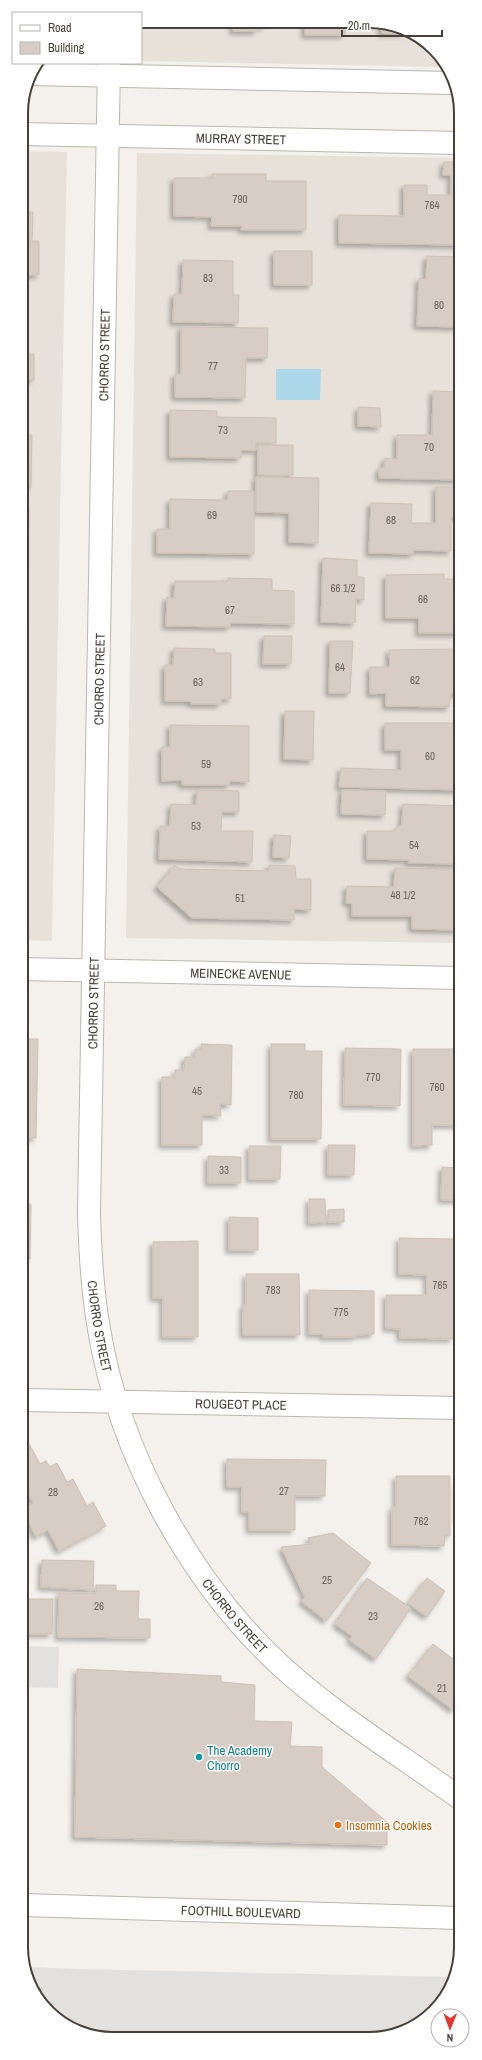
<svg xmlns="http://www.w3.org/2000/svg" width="482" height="2060" font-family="'Archivo Narrow',sans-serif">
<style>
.residential{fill:#e7e1d9}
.parking{fill:#e3e1de}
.water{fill:#add8ea}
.building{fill:#d7cdc4;stroke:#cec1b5;filter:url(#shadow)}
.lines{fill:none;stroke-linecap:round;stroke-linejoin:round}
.minor-casing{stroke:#beb6ae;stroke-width:24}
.tertiary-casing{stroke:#beb6ae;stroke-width:24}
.minor{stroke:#fff;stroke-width:22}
.tertiary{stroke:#fff;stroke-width:22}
.culture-dot{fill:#0f9aa8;stroke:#fff;stroke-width:1.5}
.food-dot{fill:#e8710a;stroke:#fff;stroke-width:1.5}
.labels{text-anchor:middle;stroke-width:3;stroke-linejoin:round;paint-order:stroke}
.number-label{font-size:11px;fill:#6b635c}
.street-label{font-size:13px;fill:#474039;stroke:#fff}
.culture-label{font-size:13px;fill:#0d838f;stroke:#fff;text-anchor:start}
.food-label{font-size:13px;fill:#c56008;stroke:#fff;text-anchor:start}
.rim{fill:none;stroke:#474039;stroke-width:2}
</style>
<defs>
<filter id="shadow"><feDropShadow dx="-3.5" dy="3.5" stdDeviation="2" flood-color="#0004"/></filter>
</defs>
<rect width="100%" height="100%" fill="#f4f0eb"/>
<path class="residential" d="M141,21L387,23L434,48L443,67L141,61Z
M21,151L67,152L52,941L21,940Z
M137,153L460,158V943L126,938Z"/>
<path class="parking" d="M22,1646L59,1647L58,1688L22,1687Z
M26,1967L77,1969L451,1977L438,2008L410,2029L381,2038L95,2037L48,2012Z"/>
<path class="water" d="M276,369H321L320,400H276Z"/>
<path class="building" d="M233,22H265V26H257V31H233Z
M305,22L363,23H345V35H305Z
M381,23H387L406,33H382Z
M444,162H460V245L339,243V215L404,216V185H427V195H451V175H443Z
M212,174H266V181H306V230H241L242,226H211L212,217L174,216V178H212Z
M21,212H33L32,241H39V275H21Z
M274,251H312V285H274Z
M427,256L458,257L457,284H460V327L417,326L419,278L426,279Z
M183,260L233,261V295H239L238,323L173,322L174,294H182Z
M181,327L268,328L267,358H246L245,398L175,397V374H181Z
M21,354H34V380L22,379L21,414Z
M433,391L460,392V480L379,478V468H384L385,458L397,459V435H432Z
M358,407L380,408L381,427L358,426Z
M170,410L217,411V417L276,418V443H256V450H241V458L170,457Z
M21,435H32L31,488H21Z
M258,445H293V475H258Z
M256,477L319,478L318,543L289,542V513L256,512Z
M436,487H460V517H451V551L413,550V554L369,553L371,503L412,504L411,523H436Z
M228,491H254V554L157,553V529H170V499L228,500Z
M21,507H29L28,567H21Z
M323,558L357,560V577H364V600L356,599L355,623L321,622Z
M444,574V579H460V633H419V618H386V575Z
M228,578L272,579V590L294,591V624L230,623V627L166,626L167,597L174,598L175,581H228Z
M21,581H28L27,628H21Z
M264,636H292L291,664H263Z
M330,641H353L350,693H329Z
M174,648L215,649V653H231V699H221V704H191V701H165V665H173Z
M460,649V693H451L449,707L386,706V693L370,694V667H390L389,650Z
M21,673H27V745H22V769Z
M285,711H314L313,760L284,759Z
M385,723H460V750H458V761H460V790L339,787L341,768L401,770V750H385Z
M170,725L249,726V782L230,781L229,785H182V780L162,781V747H170Z
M197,790L239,791V812H222L221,831H253L252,862L159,859L160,826H170L171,804L196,805Z
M342,790L386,791L385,815L341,814Z
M403,804L460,806V864L408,863L409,860L367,859V831H394L402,824Z
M21,834H24L23,858H21Z
M274,835L291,836L289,858L273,857Z
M175,865L180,869L269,871V865L295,866L296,879H311V910L294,909V920L192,918L157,887Z
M395,868L460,869V915H458V930L412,929V916H352V903H346L347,886L394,887Z
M22,1039H38L36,1138H22Z
M201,1044L232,1045L231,1105L220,1104L221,1116L202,1115V1145H162V1077H175V1070H184L185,1057H195V1049H201Z
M271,1044H305V1051H322L321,1139H271Z
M345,1048L401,1049L400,1106L344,1105Z
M413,1049H461V1125H432V1145L413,1146Z
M328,1145H355L354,1175H328Z
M249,1146H281L280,1179H249Z
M208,1156L241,1157V1183H208Z
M442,1167L461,1168V1200H441Z
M309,1199H325L326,1222L309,1223Z
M22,1204H31L30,1259H22Z
M344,1209V1222H328V1210Z
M229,1217L258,1218V1250H229Z
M399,1238L453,1239V1339L400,1338V1329L386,1328V1295H427V1275L399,1274Z
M198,1241V1337H163V1298H153V1242Z
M246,1274H299L300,1335H243V1305H246Z
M309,1290L374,1291V1334L356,1335V1337H323V1334H309Z
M22,1293H26L24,1350H22Z
M26,1438L40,1464L46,1461L50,1467L57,1463L67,1482L73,1479L87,1506L93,1502L106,1526L59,1551L48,1530L36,1537L22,1509L33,1503L22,1481V1441Z
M227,1459L326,1460L325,1496H295V1530H249V1512H242V1487H227Z
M396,1476H450V1536H445L444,1546L392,1545V1507H396Z
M458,1484H461V1519H458Z
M333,1533L371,1563L326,1621L301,1601L305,1597L281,1547L312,1544L308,1538Z
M42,1560L94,1561L93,1590L41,1587Z
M367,1578L411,1608L376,1659L349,1640L352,1636L335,1624Z
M427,1578L445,1591L427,1617L408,1603Z
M96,1585H116V1591H139L138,1619H150V1638L58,1637L59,1593H96Z
M22,1599H53L52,1634H22Z
M433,1644L461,1665V1700L453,1710L408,1676Z
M77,1669L221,1676V1682L255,1685L254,1721L292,1722L290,1746L322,1747V1767L387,1822V1845L75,1837Z"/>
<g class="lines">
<defs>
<g id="minor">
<path d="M30,74L451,83"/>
<path id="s1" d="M21,134L460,143"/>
<path id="s2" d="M21,969L460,978"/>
<path id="s3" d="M22,1400L461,1408"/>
</g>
<g id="tertiary">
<path id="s4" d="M109,63L89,1212C90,1252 92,1290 99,1329C119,1452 189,1581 281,1666C336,1716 400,1755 461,1799"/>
<path id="s5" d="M22,1905L461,1918"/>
</g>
</defs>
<use href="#minor" class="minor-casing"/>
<use href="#tertiary" class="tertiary-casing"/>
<use href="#minor" class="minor"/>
<use href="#tertiary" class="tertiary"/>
</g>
<circle class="culture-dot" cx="199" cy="1757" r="4"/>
<circle class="food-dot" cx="338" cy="1825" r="4"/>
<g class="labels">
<g class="number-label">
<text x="240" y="203">790</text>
<text x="432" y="209">764</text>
<text x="208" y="282">83</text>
<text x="439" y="309">80</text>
<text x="213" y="370">77</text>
<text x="223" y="434">73</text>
<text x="429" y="451">70</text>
<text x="212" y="519">69</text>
<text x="391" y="524">68</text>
<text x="343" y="592">66 1/2</text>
<text x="423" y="603">66</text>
<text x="230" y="614">67</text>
<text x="340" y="671">64</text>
<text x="415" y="684">62</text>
<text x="198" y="686">63</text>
<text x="430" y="760">60</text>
<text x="206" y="768">59</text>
<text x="196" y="830">53</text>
<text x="414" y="849">54</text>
<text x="403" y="899">48 1/2</text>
<text x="240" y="902">51</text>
<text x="373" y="1081">770</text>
<text x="437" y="1091">760</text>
<text x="197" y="1095">45</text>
<text x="296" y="1099">780</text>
<text x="224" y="1174">33</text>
<text x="440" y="1289">765</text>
<text x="273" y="1294">783</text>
<text x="341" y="1316">775</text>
<text x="284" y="1495">27</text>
<text x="53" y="1496">28</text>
<text x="421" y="1525">762</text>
<text x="327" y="1584">25</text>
<text x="99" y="1610">26</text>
<text x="373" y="1620">23</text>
<text x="442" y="1692">21</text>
</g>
<g class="street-label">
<text dy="5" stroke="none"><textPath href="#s1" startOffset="220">MURRAY STREET</textPath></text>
<text transform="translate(104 355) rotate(-89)" y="5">CHORRO STREET</text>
<text transform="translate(99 679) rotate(-89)" y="5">CHORRO STREET</text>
<text dy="5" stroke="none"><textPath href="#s2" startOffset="220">MEINECKE AVENUE</textPath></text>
<text transform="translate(93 1003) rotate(-89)" y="5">CHORRO STREET</text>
<text dy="5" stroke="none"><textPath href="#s4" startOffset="1264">CHORRO STREET</textPath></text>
<text dy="5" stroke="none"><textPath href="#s3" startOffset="219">ROUGEOT PLACE</textPath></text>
<text dy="5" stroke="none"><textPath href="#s4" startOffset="1588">CHORRO STREET</textPath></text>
<text dy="5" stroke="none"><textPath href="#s5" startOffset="219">FOOTHILL BOULEVARD</textPath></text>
</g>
<g class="culture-label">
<text x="207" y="1755">The Academy<tspan x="207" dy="15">Chorro</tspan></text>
</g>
<g class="food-label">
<text x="346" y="1830">Insomnia Cookies</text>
</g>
</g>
<path d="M0 0H482V2060H0ZM113 28H369A85 85 0 0 1 454 113V1947A85 85 0 0 1 369 2032H113A85 85 0 0 1 28 1947V113A85 85 0 0 1 113 28Z" fill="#fff" fill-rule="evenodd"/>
<path class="rim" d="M113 28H369A85 85 0 0 1 454 113V1947A85 85 0 0 1 369 2032H113A85 85 0 0 1 28 1947V113A85 85 0 0 1 113 28Z"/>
<rect x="12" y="12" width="130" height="52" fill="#ffffff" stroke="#b5b3b0"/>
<rect x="20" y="25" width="20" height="6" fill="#ffffff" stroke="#b5b3b0"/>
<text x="48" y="32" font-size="12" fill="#474039">Road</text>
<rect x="20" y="42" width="20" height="12" fill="#d7cdc4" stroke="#b5b3b0"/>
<text x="48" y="52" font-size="12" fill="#474039">Building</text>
<g transform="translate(450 2028) rotate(181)"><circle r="19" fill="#ffffff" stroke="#b5b3b0"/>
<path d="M0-3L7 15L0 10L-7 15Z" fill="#e6352f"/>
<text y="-6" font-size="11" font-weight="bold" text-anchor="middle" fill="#474039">N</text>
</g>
<path d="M342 30v6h100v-6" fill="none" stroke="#474039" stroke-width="2"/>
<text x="348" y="30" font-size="12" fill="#474039" stroke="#ffffff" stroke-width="3" paint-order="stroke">20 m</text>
</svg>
